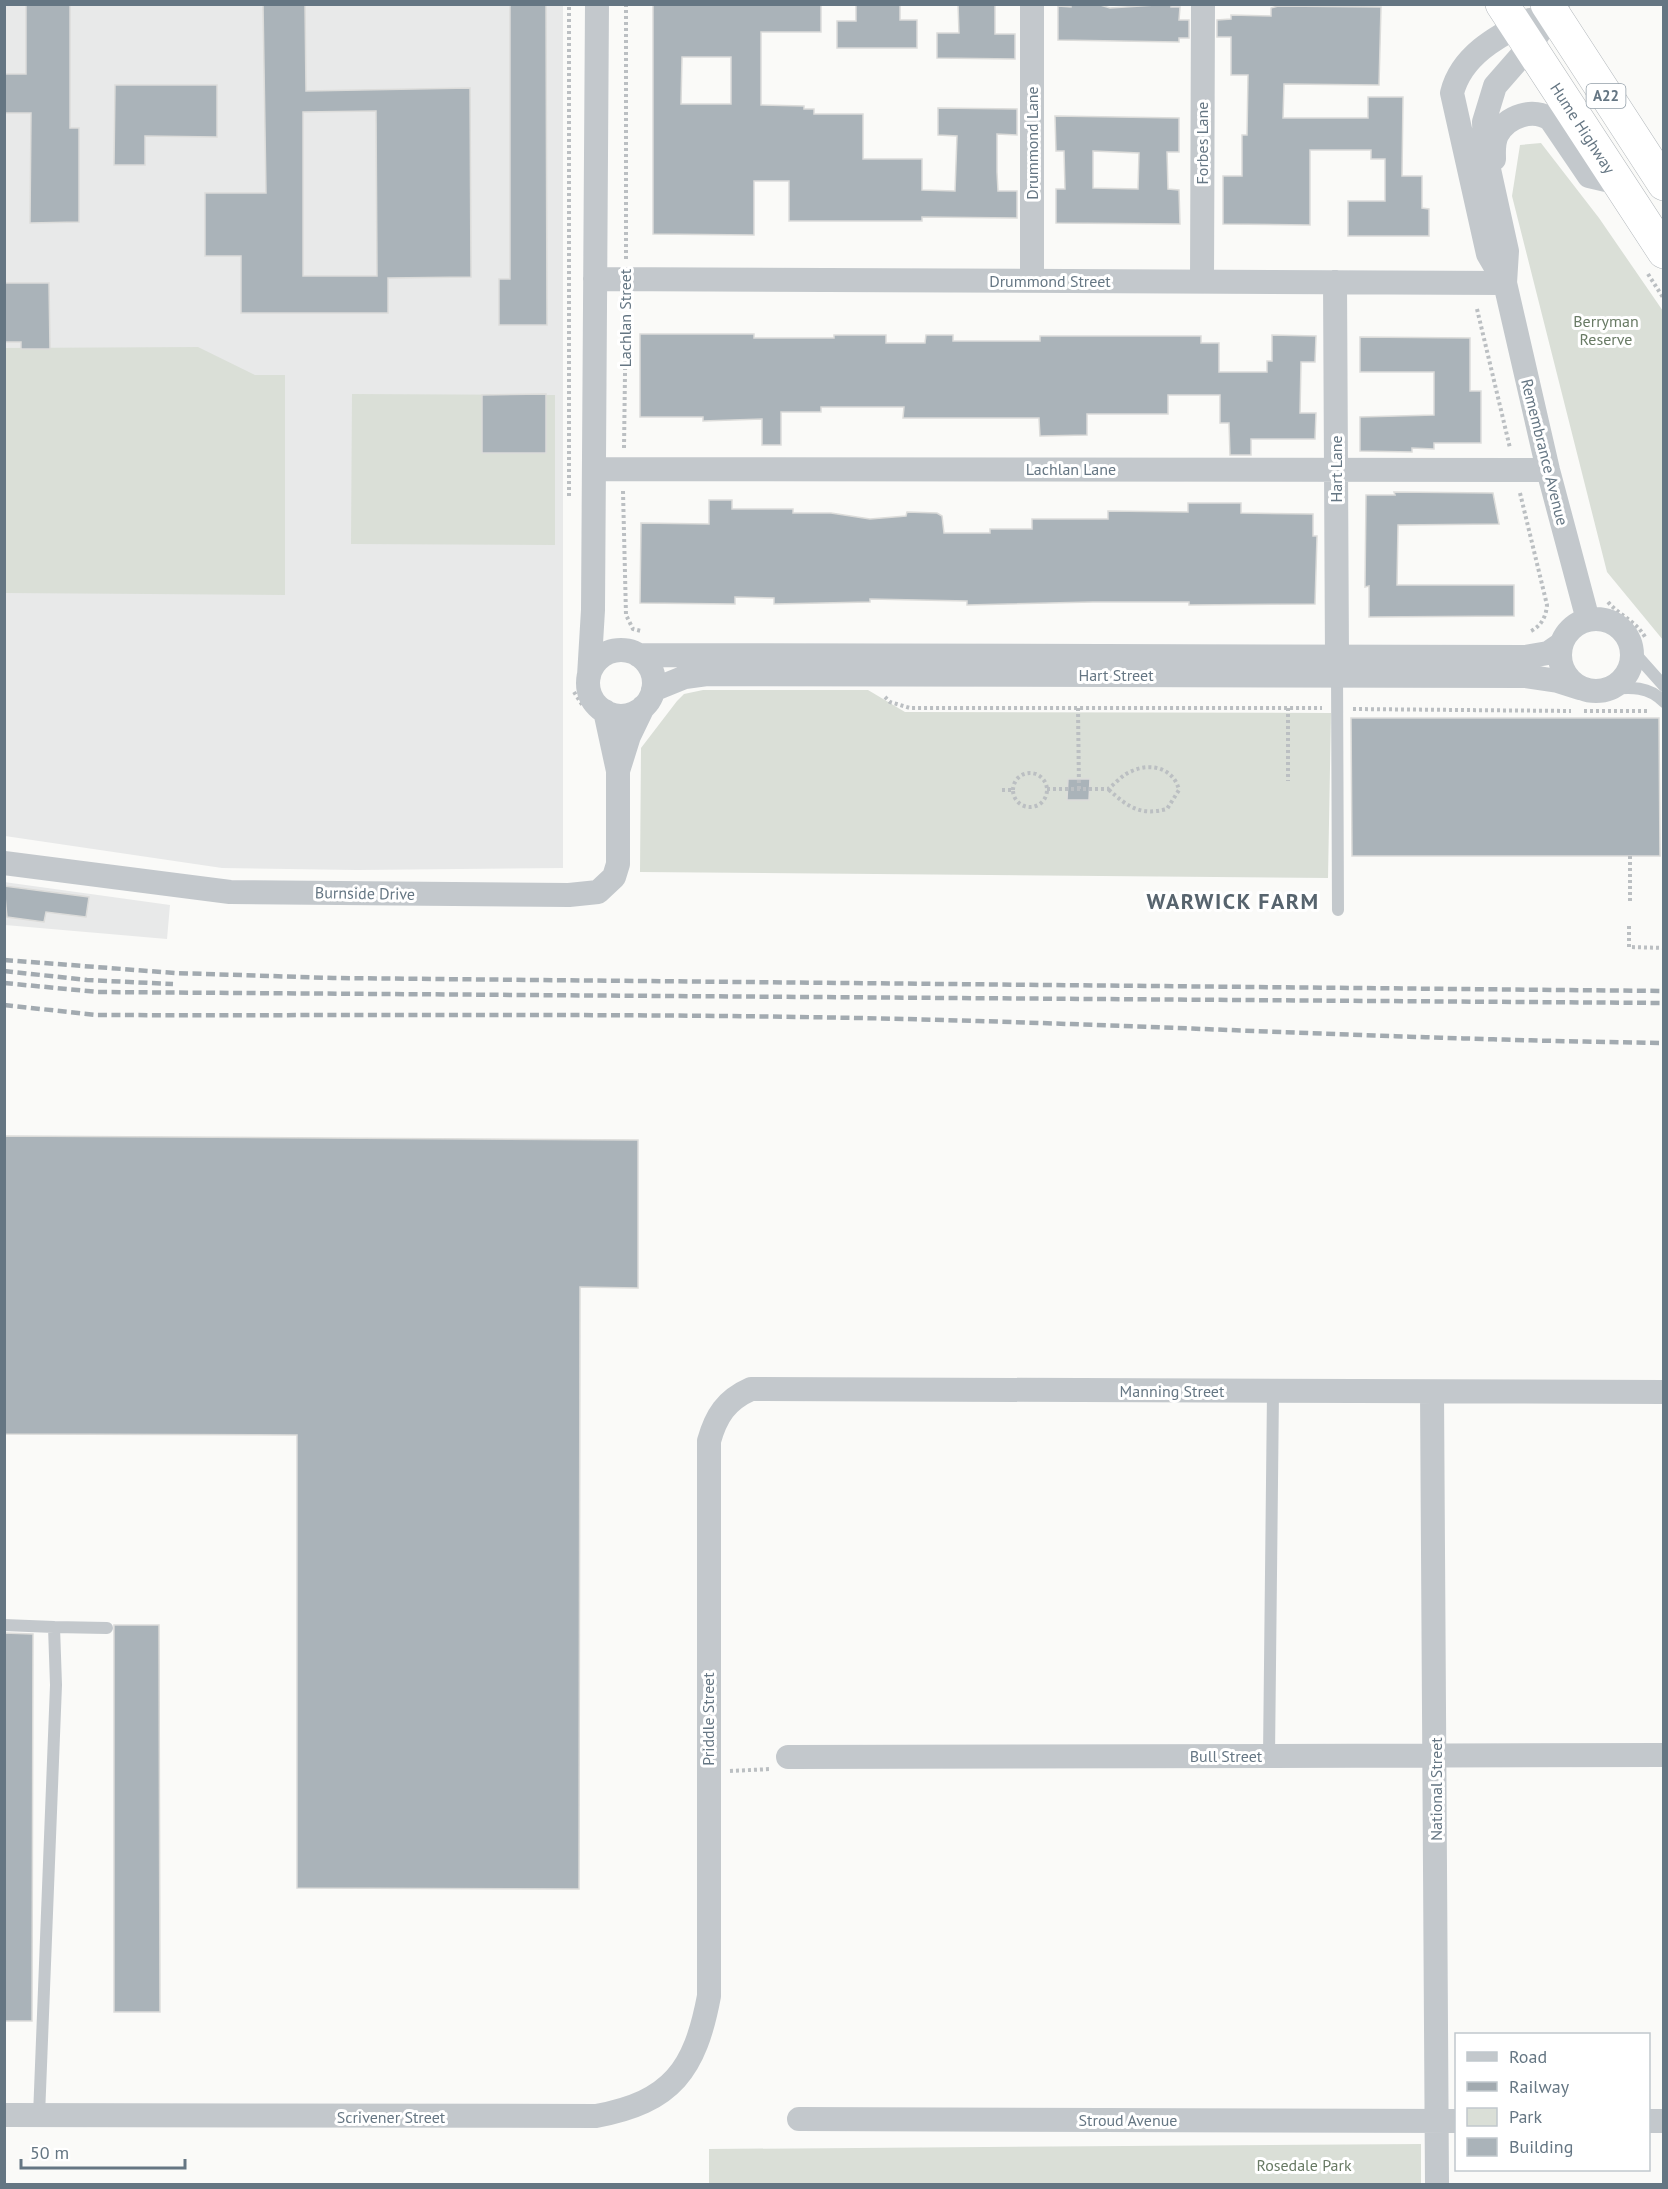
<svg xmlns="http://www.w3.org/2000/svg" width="1668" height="2189" font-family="'PT Sans',sans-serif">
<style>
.built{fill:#e8e9e9}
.green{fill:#dadfd7}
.building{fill:#aab3b9;stroke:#dcdcda;stroke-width:1.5;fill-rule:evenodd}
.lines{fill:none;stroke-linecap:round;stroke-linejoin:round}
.trunk-casing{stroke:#b4b9bd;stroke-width:34}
.path{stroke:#bbbfc2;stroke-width:4;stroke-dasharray:3 3;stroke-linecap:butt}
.service{stroke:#c3c8cc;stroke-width:12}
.minor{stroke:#c3c8cc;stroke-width:24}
.trunk{stroke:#fff;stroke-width:33}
.rail{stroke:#a2aab0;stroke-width:4.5;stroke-dasharray:9 4.5;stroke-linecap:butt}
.labels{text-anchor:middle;stroke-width:6;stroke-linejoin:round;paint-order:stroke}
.shield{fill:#fff;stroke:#939fa8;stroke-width:1.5}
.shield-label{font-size:15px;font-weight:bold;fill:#657683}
.street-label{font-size:16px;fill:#657683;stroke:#fff}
.park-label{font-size:16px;fill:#687a64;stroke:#fff}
.district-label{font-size:22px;font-weight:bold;letter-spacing:1.5px;fill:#57646e;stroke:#fff}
</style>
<rect width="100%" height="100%" fill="#fafaf8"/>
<path class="built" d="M4,5H563V868L357,870L222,868L5,836Z
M4,882L170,905L167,939L5,925Z"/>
<path class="green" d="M1541,143L1599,218L1663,311V640L1607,572L1512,196L1520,145Z
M198,347L255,375H285V595L5,593L4,348Z
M352,394L555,395V545L351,544Z
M868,690L905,712L1331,713L1328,878L640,872L641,748L677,701L684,694L703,690Z
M1421,2144V2184H709V2149Z"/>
<path class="building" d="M26,4H70V128H79V222L30,223L31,113H4V74H26Z
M263,4H305L306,91L470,88L471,277L388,278V313H241V256H205V193H266ZM376,111L377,276H303V112Z
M510,4H546L547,325H499V279H510Z
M653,4H821V32H761V105L804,106V109H814V114H863V159H922V190L955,191L957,136L938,135V108L1017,109V135L997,134V172L998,191H1017V218L922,217V221H789V181H754V235L653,234ZM682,57H731V104H681Z
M856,4H900V20H917V48H837V21H856Z
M958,4H995V34H1015V59L937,58V33H959Z
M1071,4H1097L1110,8L1171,4V7H1180L1179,20H1189V38H1179V42L1058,40V6L1071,7Z
M1278,6L1381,7L1379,85L1284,84L1283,118H1368V97H1403L1402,176H1422V208L1429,209V236H1348V201H1385V159H1371V150H1310V225L1223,224V176H1242V135H1247L1248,75H1231V37H1217V20L1231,19V15L1271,16V8Z
M115,85H217V137L145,136V165H114Z
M1055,116L1179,118V152H1167L1168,189L1179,190L1180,224L1056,223V189H1065L1064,151H1056ZM1093,151L1139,153L1138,189L1093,188Z
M4,283H49L50,349H21V342H4Z
M640,334H754V338H834V335H886V343H925L926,335H953V341H1040V336H1201V343H1219V372H1267V361H1272V335L1316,336L1315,362H1301L1300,413H1316L1315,439H1251V455H1230L1229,423H1220V395H1168V414H1087V435L1040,436L1039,418H903L904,407H821V412H781V445H762V419L703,421V417H640Z
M1360,337L1470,338V391H1481V443H1434V449L1412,448V452L1360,451V417L1434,415V372H1360Z
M546,394V453H482V395Z
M1394,492L1493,493L1499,524L1398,525L1397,585H1514V616L1369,617V586L1365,587L1366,495H1395Z
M709,500H732V509H793V513H831L870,519L906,516L907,512L937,513L942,516L944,533H990V529H1032V519H1108V511L1188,512V503H1241V513L1313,514V536H1317L1315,604L1189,605V602H1093L967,605V601L870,599V602L774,604V598L735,597V604L640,603L641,523L709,524Z
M1351,718H1659L1660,856H1352Z
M1068,779H1090L1089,800H1067Z
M4,886L89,897L86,917L46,912L44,922L7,917Z
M4,1136L638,1140V1288L580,1287L579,1889L297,1888V1435L4,1434Z
M114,1625H159L160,2012H114Z
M4,1633L33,1634L32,2021H4Z"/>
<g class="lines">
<defs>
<path id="trunk" d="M1502,4L1664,252
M1547,4L1664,184"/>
</defs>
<use href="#trunk" class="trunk-casing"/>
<path class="path" d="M626,259V4
M1648,274L1664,299
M1477,309L1510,448
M624,448L626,299
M623,491L626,615L633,629L641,631
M1520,493L1547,605C1546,617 1541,626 1531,631
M569,496V4
M1608,602C1620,616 1636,621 1645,637
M574,692L583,706
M885,697L890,702L910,708H1322
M1078,708L1079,789
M1288,708V781
M1353,709L1571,711
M1584,711H1649
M1013 790a17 17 0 1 1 34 0a17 17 0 1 1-34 0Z
M1047,789H1108C1116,783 1123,774 1132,771C1152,762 1174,769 1179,790L1167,809C1140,816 1128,807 1108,789
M1002,790H1012
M1630,856V903
M1629,926V947L1664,948
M730,1771L771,1769"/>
<path class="service" d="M1631,649L1664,686
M1337,671L1338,910
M1610,689C1631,687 1649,686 1664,702
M4,1625L54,1627L56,1685L39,2116
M54,1627L107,1628
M1269,1756L1273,1391"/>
<path class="minor" d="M1032,4V281
M1558,4L1530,46L1495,86L1484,122L1485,151L1507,251L1505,283L1548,470L1588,620
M1494,159C1494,151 1493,143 1497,135C1507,116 1534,107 1551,120L1589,176L1619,183
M595,279L1505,283
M1202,281L1203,4
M1335,282L1337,656
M1505,283L1488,254L1452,93C1461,56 1497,36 1530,20
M594,469L1548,470
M1560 655a36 36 0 1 1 72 0a36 36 0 1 1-72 0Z
M588 683a33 33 0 1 1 66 0a33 33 0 1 1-66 0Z
M638,655L1525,657L1548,653L1561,644
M589,676L593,610L597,4
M653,690L685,677L707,674L1525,676L1558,681L1580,688
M618,771L629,736L643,707
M4,863L230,892L569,895L598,892L614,877L618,864V771L605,711
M1432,1393L1437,2184
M788,1757L1664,1755
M4,2115L596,2116C672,2102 695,2070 709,1996V1441C716,1416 726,1400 751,1389L1664,1392
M799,2119L1456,2121
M1648,2121H1664"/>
<use href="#trunk" class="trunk"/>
<path class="rail" d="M4,960L175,973L333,978L1664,991
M4,971L87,980L173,984
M4,983L98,992L1664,1003
M4,1005L96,1015C390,1016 685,1012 978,1021C1207,1028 1435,1040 1664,1043"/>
</g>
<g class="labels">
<rect class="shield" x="1586.5" y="84" width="39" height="24" rx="4.5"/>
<g class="shield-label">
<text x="1606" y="101">A22</text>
</g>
<g class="street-label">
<text transform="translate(1583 128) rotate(57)" y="6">Hume Highway</text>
<text transform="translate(1032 143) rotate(-90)" y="6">Drummond Lane</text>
<text transform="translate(1202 143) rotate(-90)" y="6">Forbes Lane</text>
<text x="1050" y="287">Drummond Street</text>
<text transform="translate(625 318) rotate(-90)" y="6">Lachlan Street</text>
<text transform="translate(1545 452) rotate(76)" y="6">Remembrance Avenue</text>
<text x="1071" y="475">Lachlan Lane</text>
<text transform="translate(1336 469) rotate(-90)" y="6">Hart Lane</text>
<text x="1116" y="681">Hart Street</text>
<text transform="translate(365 893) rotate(1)" y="6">Burnside Drive</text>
<text x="1172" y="1397">Manning Street</text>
<text transform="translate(708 1719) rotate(-90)" y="6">Priddle Street</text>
<text x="1226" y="1762">Bull Street</text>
<text transform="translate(1436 1789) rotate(-90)" y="6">National Street</text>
<text x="391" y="2123">Scrivener Street</text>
<text x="1128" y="2126">Stroud Avenue</text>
</g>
<g class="park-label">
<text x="1606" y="327">Berryman<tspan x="1606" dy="18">Reserve</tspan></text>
<text x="1304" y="2171">Rosedale Park</text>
</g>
<g class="district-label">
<text x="1233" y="909">WARWICK FARM</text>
</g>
</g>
<rect width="1668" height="2189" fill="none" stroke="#657683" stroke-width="12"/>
<rect x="1455" y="2033" width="195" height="138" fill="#ffffff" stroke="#c1c8cd" stroke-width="1.5"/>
<rect x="1467" y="2052" width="30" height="9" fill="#c3c8cc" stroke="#c1c8cd" stroke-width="1.5"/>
<text x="1509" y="2063" font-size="18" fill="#657683">Road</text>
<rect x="1467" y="2082" width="30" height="9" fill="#a2aab0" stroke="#c1c8cd" stroke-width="1.5"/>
<text x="1509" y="2093" font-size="18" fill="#657683">Railway</text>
<rect x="1467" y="2108" width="30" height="18" fill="#dadfd7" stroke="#c1c8cd" stroke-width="1.5"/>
<text x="1509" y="2123" font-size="18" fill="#657683">Park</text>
<rect x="1467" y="2138" width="30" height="18" fill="#aab3b9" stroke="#c1c8cd" stroke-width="1.5"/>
<text x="1509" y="2153" font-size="18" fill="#657683">Building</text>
<path d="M21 2159v9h164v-9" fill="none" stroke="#657683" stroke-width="3"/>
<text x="30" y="2159" font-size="18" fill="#657683" stroke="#ffffff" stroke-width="4.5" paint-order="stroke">50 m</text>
</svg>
